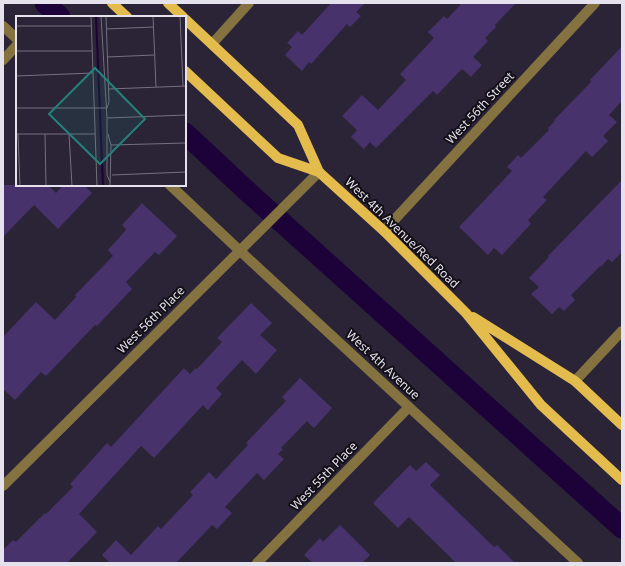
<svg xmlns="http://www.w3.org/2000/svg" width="625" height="566" font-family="'Noto Sans',sans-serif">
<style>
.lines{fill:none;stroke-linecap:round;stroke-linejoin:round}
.canal{stroke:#1c0238;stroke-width:21}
.building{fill:#47326c}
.minor{stroke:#847241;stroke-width:10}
.major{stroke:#e3bc4d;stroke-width:10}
.labels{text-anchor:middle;stroke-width:4;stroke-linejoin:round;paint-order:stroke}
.street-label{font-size:12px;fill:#e5e2ee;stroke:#120f17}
.inset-river{fill:none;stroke:#1c0238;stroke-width:2}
.inset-road{fill:none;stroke:#757080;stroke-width:1}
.view{fill:#24817b;fill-opacity:0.15;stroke:#24817b;stroke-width:2}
.inset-edge{fill:none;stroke:#e5e2ee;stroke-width:2}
</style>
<rect width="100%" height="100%" fill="#2a2436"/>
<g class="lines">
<path class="canal" d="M45,3L60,17
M185,133L248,192L622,528"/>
</g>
<path class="building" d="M331,3H365L356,12L361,16L350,27L347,24L311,64L309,62L302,71L285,55L292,47L287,43L298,31L302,35Z
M462,3H516L495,25L496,27L485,38L488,41L473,57L482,65L471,77L462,69L437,95L433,91L376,148L370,142L364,149L351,137L357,130L342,116L362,95L378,110L406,80L400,74L434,38L428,32L444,16L447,19Z
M622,46V101L609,115L617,122L603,136L608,141L592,157L586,151L543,197L547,200L528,220L531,224L502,255L494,248L488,255L459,227L512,171L507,167L518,155L521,158L549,130L548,128L555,121L554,120L591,82L590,80Z
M622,180V252L612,262L608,259L601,267L600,266L571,295L575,300L564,311L559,307L552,314L531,294L539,287L529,278L549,257L548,256Z
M3,185H48L56,193L63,185H84L92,193L58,229L34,205L3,237Z
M142,203L177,236L159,255L155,252L126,282L132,289L97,326L95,325L46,376L41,372L15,400L3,389V337L36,302L55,320L76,297L75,295L113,256L108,250L125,231L126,229L122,225Z
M251,303L272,323L260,335L277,350L256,374L242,360L216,388L222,394L208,410L203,405L154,458L141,446L79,514L97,532L67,563H3V550L13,540L16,542L45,513L46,514L73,487L70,484L107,443L111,447L184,368L190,374L196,368L197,369L222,342L217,338Z
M300,378L332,408L314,428L307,421L281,448L283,449L278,454L284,459L264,480L257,473L225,507L232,513L217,529L212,525L176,563H110L102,555L116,540L131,555L158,526L161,529L193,495L190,492L209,472L216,479L248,445L246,443L286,401L282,397Z
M426,462L440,475L430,485L494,547L497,545L515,563H456L409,517L398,528L373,503L410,465L416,471Z
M340,525L370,555L362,563H313L304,555L320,538L323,542Z"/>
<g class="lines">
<path class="minor" d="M3,26L17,39
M212,44L249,3
M3,60L17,45
M170,185L239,250L578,563
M384,231L595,3
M575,381L622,331
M3,486L319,172
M257,563L409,407"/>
<path class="major" d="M112,3L127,17
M168,3L183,17
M185,19L298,125L319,172
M185,71L278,158L319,172L384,231L466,313L541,405L622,480
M473,317L575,381L622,425"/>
</g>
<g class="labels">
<g class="street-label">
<text transform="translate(480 108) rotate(-47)" y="4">West 56th Street</text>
<text transform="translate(402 233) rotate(44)" y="4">West 4th Avenue/Red Road</text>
<text transform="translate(151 320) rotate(-45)" y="4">West 56th Place</text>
<text transform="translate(383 365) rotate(43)" y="4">West 4th Avenue</text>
<text transform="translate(324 476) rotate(-46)" y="4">West 55th Place</text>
</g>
</g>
<g transform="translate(16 16)">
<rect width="170" height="170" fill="#2a2436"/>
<path class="inset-river" d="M80,0L87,170"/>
<path class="inset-road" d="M75,0L81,170M85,0L91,102V159L94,166M90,0L93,86L91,92M137,0L140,71M164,0L167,70M0,10H75M90,13L137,11M0,35H76M91,41L138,39M0,60L77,57M93,73L170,70M0,92H91M91,102L170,99M0,118H79M2,118L4,170M29,118L30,170M53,118L56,170M92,118L95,129L94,170M95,129L170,127M96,159L170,156"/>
<path class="view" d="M79,52L129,103L84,148L33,98Z"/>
<rect width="170" height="170" class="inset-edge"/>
</g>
<rect width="625" height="566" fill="none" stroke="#e5e2ee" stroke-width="8"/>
</svg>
